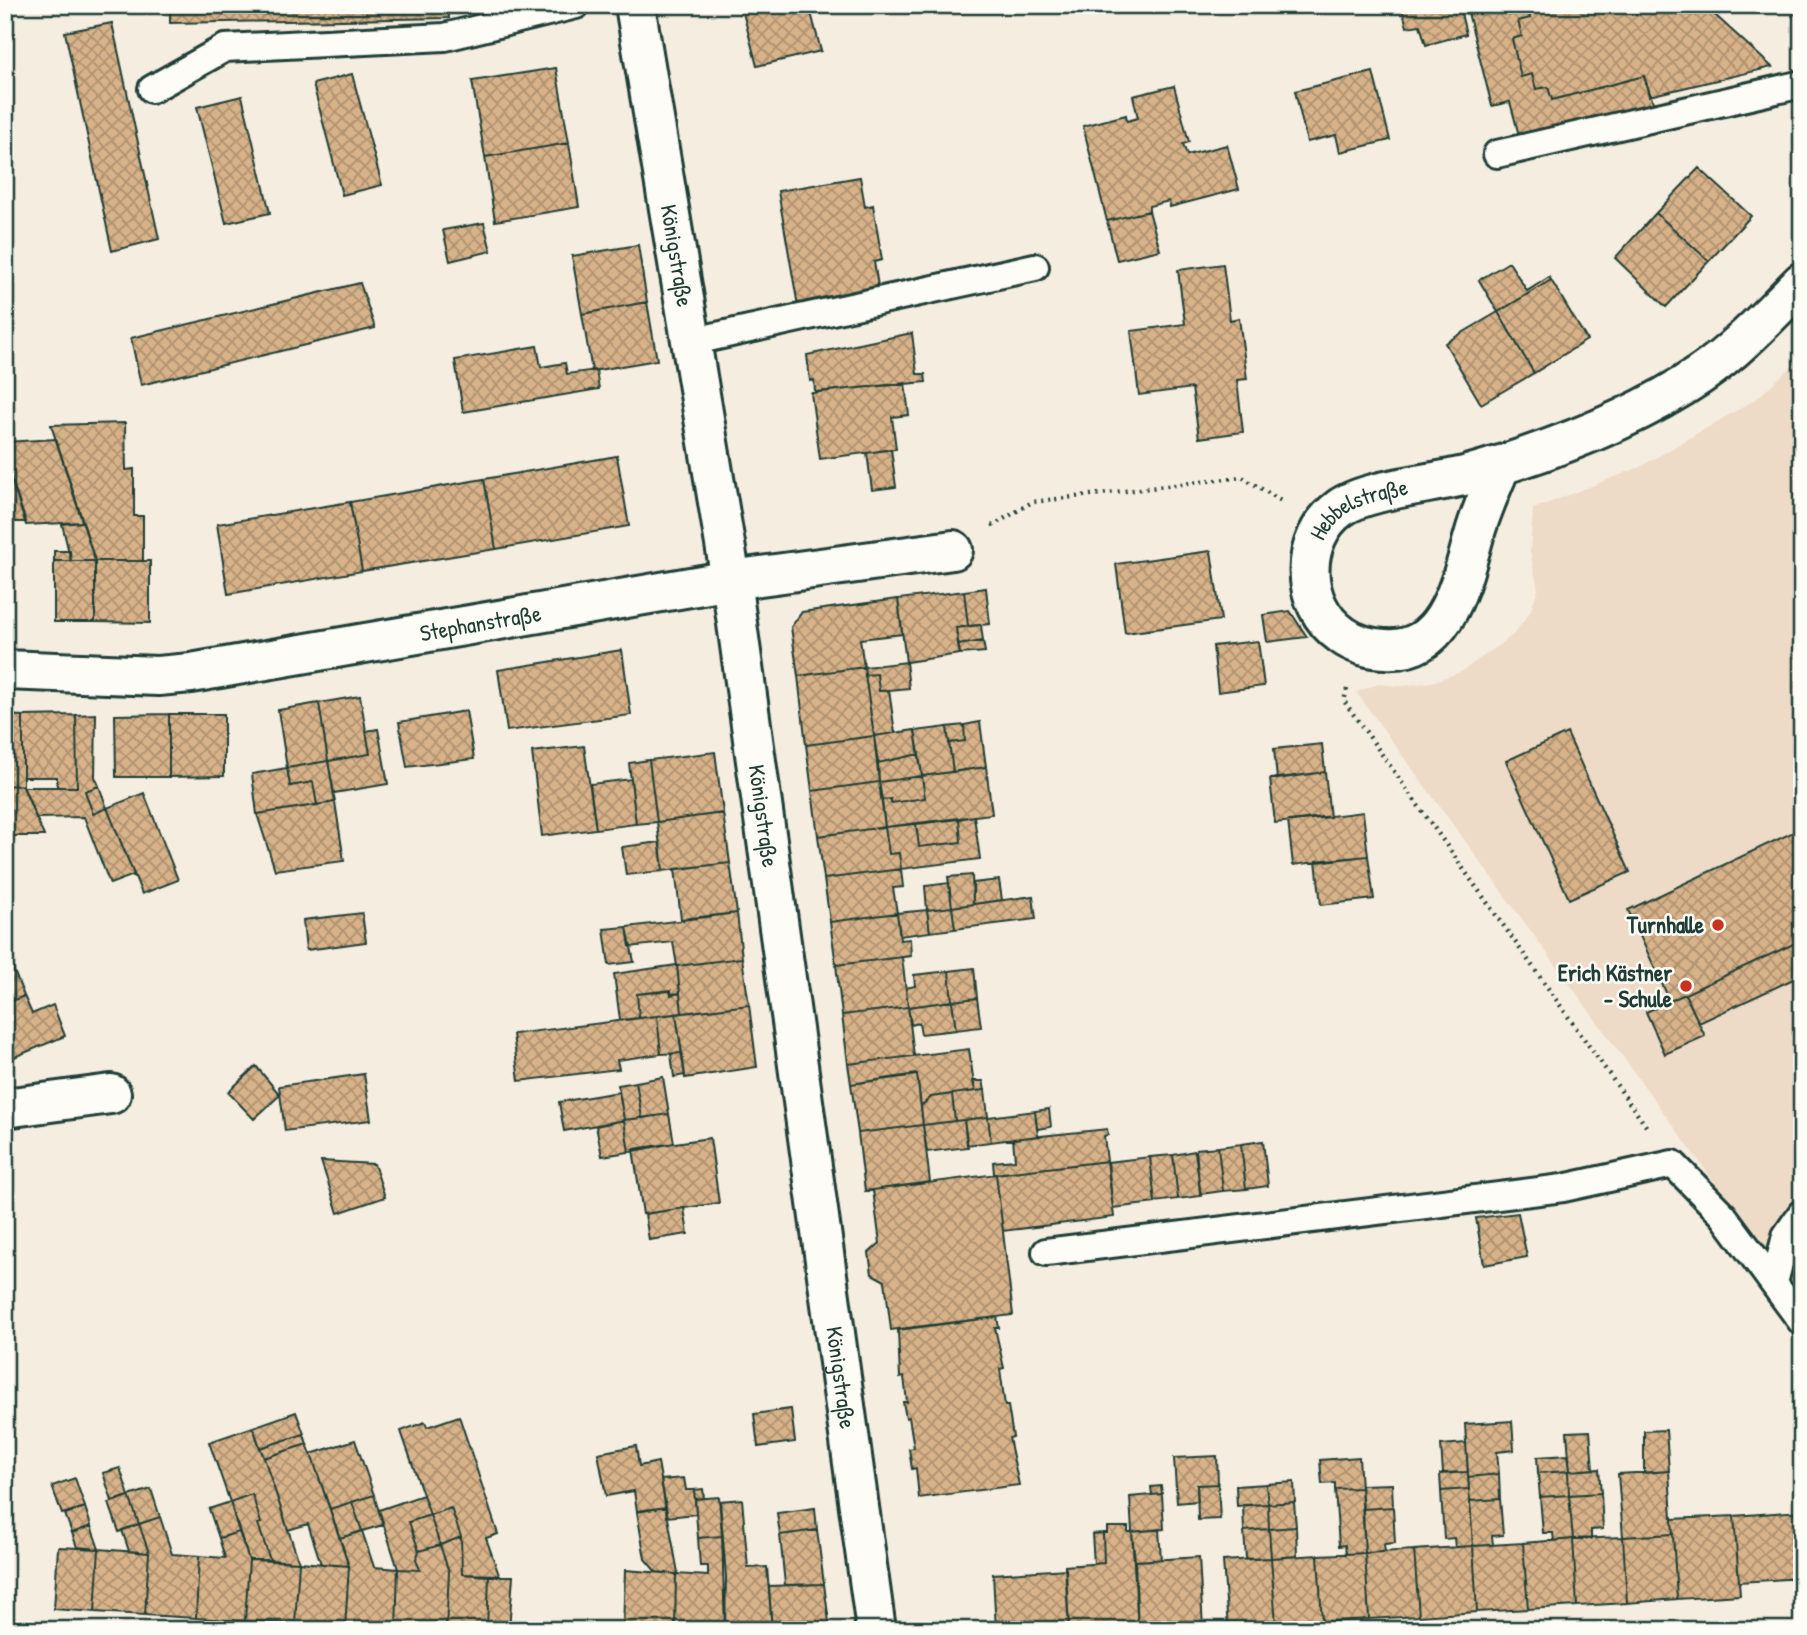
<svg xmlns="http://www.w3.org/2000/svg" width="1807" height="1635" font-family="'Patrick Hand',sans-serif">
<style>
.built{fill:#eddbc7}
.building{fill:url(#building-cross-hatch);stroke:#1f3d34;stroke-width:2}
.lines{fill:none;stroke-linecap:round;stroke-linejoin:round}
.service-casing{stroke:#1f3d34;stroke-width:32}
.minor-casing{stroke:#1f3d34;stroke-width:44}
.path{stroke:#1f3d34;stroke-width:4.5;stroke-dasharray:2 5;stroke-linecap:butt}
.service{stroke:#fdfcf7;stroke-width:26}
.minor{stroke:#fdfcf7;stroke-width:38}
.poi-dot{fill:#c8321e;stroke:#fdfcf7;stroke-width:2.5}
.labels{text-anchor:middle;stroke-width:5;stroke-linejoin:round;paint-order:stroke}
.street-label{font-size:23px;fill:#1f3d34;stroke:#fdfcf7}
.poi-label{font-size:23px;font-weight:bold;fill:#1f3d34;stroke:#fdfcf7;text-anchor:end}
</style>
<defs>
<pattern id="building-cross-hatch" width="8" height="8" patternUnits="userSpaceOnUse" patternTransform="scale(1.75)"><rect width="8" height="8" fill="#d8b289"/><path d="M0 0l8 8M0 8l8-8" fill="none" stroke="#af9271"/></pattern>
</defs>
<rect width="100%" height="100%" fill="#f6ede1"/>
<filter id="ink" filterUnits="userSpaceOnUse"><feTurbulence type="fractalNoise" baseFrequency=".0143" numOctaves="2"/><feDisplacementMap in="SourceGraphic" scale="14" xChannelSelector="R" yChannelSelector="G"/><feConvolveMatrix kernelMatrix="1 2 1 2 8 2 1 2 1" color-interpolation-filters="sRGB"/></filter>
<g filter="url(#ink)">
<path class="built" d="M1802,357V1302L1356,692L1378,684L1402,686L1432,682L1461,672L1513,635L1530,612L1538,589L1530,552L1533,509L1640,467L1756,399Z"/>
<path class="building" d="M170,5H448L449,18L170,23Z
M741,5H809L821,51L757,66Z
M1401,5H1459L1466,34L1426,45L1420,25L1407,27Z
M1466,5H1530L1528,7L1530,18L1518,21L1522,36L1512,39L1521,77L1532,74L1536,89L1548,87L1552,100L1644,76L1654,105L1520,139L1510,102L1492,106Z
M1704,5L1772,67L1649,96L1644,76L1552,100L1548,87L1536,89L1532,74L1521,77L1512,39L1522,36L1518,21L1530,18L1528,7Z
M112,23L159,239L112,251L65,32Z
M556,68L569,143L485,157L472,81Z
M1373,72L1390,140L1340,152L1336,135L1307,142L1295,91Z
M352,74L382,185L342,195L313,84Z
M1174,86L1189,142L1183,144L1187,155L1227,145L1239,189L1170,207L1169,201L1149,206V211L1107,221L1083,126L1126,115L1127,121L1138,118L1133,96Z
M242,96L270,213L226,223L197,107Z
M569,143L579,207L495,221L485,157Z
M1699,168L1751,216L1709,261L1656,213Z
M860,177L865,207L873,205L882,260L874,262L879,292L798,306L778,191Z
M1149,211L1160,250L1117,260L1107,221Z
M1656,213L1709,261L1666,307L1615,258Z
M484,223L491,251L450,261L443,230Z
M638,245L647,302L582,314L572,256Z
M1509,262L1527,291L1549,277L1551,280L1498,312L1479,280Z
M1223,264L1230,320L1239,318L1247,379L1237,380L1243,432L1199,438L1192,388L1139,395L1131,331L1185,324L1178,270Z
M1551,280L1587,340L1534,373L1498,312Z
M360,283L375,328L141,385L131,338Z
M647,302L657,360L592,371L582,314Z
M1498,312L1534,373L1481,404L1445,343Z
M912,333L917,374H925L926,382L815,392L814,380L810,381L807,355Z
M537,346L541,367L565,363L567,374L596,370L599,389L463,412L455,360Z
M905,383L909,415L892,417L896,449L820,459L811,393Z
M125,423L126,470L134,469V516H143V561H95L51,425Z
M56,439L83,522L26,525L5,460V442Z
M891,449L896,487L872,490L867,453Z
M617,456L629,526L496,549L484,479Z
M5,460L26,522H5Z
M484,479L496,549L362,571L350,502Z
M350,502L362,571L228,594L217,524Z
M83,522L95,561H71L62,524Z
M54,551H70L71,561H54Z
M1211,551L1221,620L1125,633L1116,564Z
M54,561H95V622H54Z
M95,561H150V623L95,622Z
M986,588L990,624L968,626L964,591Z
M964,591L968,626L956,628L960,654L906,662L898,599Z
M898,599L902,634L860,639L864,667L798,676L791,627L802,612Z
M1290,611L1307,637L1267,642L1263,615Z
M981,625L983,641L958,645L956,628Z
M983,641L985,652L960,654L958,645Z
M1258,641L1264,686L1218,692L1213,646Z
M622,650L631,715L507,731L498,670Z
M906,662L909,688L879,691L877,674L865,675L864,667Z
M864,667L874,736L806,745L798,676Z
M877,674L879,691L889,690L895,733L874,736L865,675Z
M360,696L370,754L328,761L319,703Z
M319,703L328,761L287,768L278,710Z
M466,711L474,759L407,767L399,722Z
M96,714L95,777L99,786L85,791L93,814L107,808L134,875L110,884L84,817L36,818L23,787H77L76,715Z
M169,714V777H116L115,715Z
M169,714H224V776L169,777Z
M5,715L23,716V786L5,785Z
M76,715L77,787H57V777H23V716Z
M980,722L986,767L953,772L949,743L965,741L964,725Z
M964,725L965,741L949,743L947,727Z
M947,727L953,772L922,776L915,731Z
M378,729L388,784L334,793L328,761L370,754L366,731Z
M915,730L919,754L878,763L874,736Z
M1567,733L1630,872L1569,899L1506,761Z
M874,736L879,782L812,791L806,745Z
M1322,744L1325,772L1277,779L1274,749Z
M584,746L596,829L542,836L532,752Z
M715,752L723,813L657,822L649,760Z
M919,754L922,776L879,782L878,763Z
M649,760L657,822L636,824L629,763Z
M328,761L335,802L317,805L313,782L290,786L287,768Z
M986,767L992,814L885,827L882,800L891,799V803L925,798L922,776Z
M287,768L290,786L313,782L317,805L257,814L252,774Z
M1325,772L1330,817L1275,823L1270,779Z
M922,776L925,798L891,803V799L882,800L879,782Z
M631,779L636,824L596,829L590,784Z
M879,782L885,827L818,836L812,791Z
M5,785L23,786L44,836H5Z
M99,786L107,808L93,814L85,791Z
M144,793L178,880L142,894L107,808Z
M335,802L344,861L275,870L257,814Z
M1363,812L1368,856L1293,865L1288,821Z
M723,813L730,863L663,871L657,822Z
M974,816L980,859L901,869L899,853L889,854L885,827L916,824L919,847L961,842L959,819Z
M959,819L961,842L919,847L916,824Z
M885,827L889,854L899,853L901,869L824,879L818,836Z
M1802,828V940L1670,1001L1628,910Z
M660,842L663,871L626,875L622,847Z
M1368,856L1374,899L1321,905L1316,861Z
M730,863L737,913L681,919L675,869Z
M901,869L903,887L893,888L897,913L830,922L824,879Z
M972,875L973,904L952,907L948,877Z
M999,880L1002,900L973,904V883Z
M949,883L952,907L927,910L925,886Z
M1033,896L1036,919L955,929L952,907Z
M952,907L955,929L930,932L927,910Z
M927,910L930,932L900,936L897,913Z
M362,913L366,942L306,950L303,920Z
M737,913L742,958L677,966L673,942L630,947L627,927Z
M897,913L900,940L910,939L911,956L836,965L830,922Z
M627,927L634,962L609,965L604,929Z
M1802,940V975L1699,1023L1685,994Z
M8,956L24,996L5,1004V957Z
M902,957L908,1007L842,1015L836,965Z
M742,958L749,1005L682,1013L677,966Z
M677,965L680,993L671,994V990L637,994L639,1018L620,1020L614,974Z
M974,968L977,998L952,1001L949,971Z
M949,971L952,1001L908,1007L906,988L915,986L914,975Z
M670,991L671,995L680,993L682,1013L639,1018L637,994Z
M1685,994L1705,1036L1665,1054L1646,1012Z
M24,996L32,1014L53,1005L65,1036L5,1061V1004Z
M977,998L981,1027L956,1030L952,1001Z
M952,1001L956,1030L921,1034L919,1023L911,1025L908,1007Z
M749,1005L757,1067L685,1078L676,1014Z
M908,1007L914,1056L848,1064L842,1015Z
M676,1014L682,1053L661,1054L657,1016Z
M657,1016L661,1054L617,1060L619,1069L519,1081L513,1034Z
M969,1049L975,1091L931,1097L921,1106L917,1074L851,1084L848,1064Z
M682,1053L685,1075L674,1077L671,1054Z
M256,1066L280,1095L254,1119L228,1092Z
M364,1074L371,1120L285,1131L279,1086Z
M917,1075L923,1125L858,1133L851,1084Z
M663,1077L669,1114L642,1118L636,1082Z
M973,1081H983L985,1090L975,1091Z
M636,1082L642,1118L624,1120L618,1085Z
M985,1090L988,1117L955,1121L952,1094Z
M619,1092L624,1120L564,1131L559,1102Z
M952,1094L955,1121L923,1125L921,1106L931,1097Z
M1049,1109L1051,1127L1037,1129L1035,1111Z
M1035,1111L1038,1136L991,1142L988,1117Z
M669,1114L674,1143L629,1152L624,1120Z
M988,1117L991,1142L967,1145L964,1120Z
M624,1120L629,1152L602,1156L596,1126Z
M964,1120L968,1147L927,1152L923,1125Z
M923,1125L930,1182L865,1191L858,1133Z
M1107,1129L1108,1135L1104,1136L1107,1161L994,1174L993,1162L1015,1160L1013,1139Z
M710,1138L719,1203L643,1214L633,1149Z
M1263,1141L1268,1186L1246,1189L1241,1144Z
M1241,1144L1246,1189L1223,1191L1218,1147Z
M1218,1147L1223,1191L1200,1194L1196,1149Z
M1195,1151L1201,1196L1178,1199L1173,1155Z
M1173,1155L1178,1199L1155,1202L1150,1157Z
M1150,1157L1155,1203L1113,1208L1108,1162Z
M321,1161L374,1164L385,1197L338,1213Z
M1107,1161L1114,1217L1003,1231L996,1174Z
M996,1174L1013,1315L891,1330L885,1281L872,1274L869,1253L880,1243L873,1190Z
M684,1208L688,1234L649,1240L645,1214Z
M1518,1213L1527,1257L1484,1265L1476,1218Z
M997,1317L999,1328H995L1004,1368L1000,1369L1005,1406H1008L1013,1437L1009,1438L1019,1485L919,1498L916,1468L912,1469L909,1449L914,1448L909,1417L906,1418L903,1402H907L904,1377L900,1378L898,1330Z
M791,1409L795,1442L758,1447L754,1414Z
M296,1412L304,1434L260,1448L253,1427Z
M459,1416L498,1534L486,1538L499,1575L462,1574L461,1537L451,1508L430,1515L401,1431L425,1422L427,1427Z
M1512,1421L1514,1450L1497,1452L1499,1474L1468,1477L1465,1424Z
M253,1427L264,1458L299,1562L270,1560L258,1524L261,1523L252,1494L230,1502L209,1442Z
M1666,1430L1669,1471L1644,1473V1431Z
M1590,1431L1593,1469L1570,1471L1567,1432Z
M304,1434L307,1444L264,1458L260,1448Z
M355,1440L374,1495L330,1509L311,1454Z
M1466,1443L1468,1472L1443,1473L1441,1445Z
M307,1444L311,1454L349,1566L321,1564L308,1524L288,1530L264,1458Z
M636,1446L639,1466L658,1462L666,1507L637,1511L634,1491L606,1496L598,1453Z
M1568,1455L1570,1471L1538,1473L1537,1457Z
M1217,1456L1218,1484L1197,1485L1198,1501L1177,1503L1174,1458Z
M1359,1457L1361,1488L1335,1489V1483L1322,1484L1320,1460Z
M120,1468L129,1496L112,1501L103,1473Z
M1599,1469L1601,1493L1569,1495L1568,1471Z
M1568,1471L1569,1495L1540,1497L1538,1473Z
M1669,1471L1673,1534L1623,1537L1618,1474Z
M1468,1472L1469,1489L1441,1491L1440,1474Z
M1499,1474L1500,1499L1470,1501L1468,1477Z
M75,1478L85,1507L62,1514L52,1486Z
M684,1478L686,1490H694L696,1514L667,1517L661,1480Z
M1294,1482L1295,1502L1268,1504L1266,1484Z
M1218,1484L1220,1519L1198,1520L1197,1485Z
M1266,1484L1268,1504L1237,1506L1236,1486Z
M1392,1484L1393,1507L1363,1509L1361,1485Z
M1161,1486L1162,1494L1152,1495L1151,1487Z
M1361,1488L1365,1553L1346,1554L1345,1545L1339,1546L1335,1489Z
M151,1489L160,1517L139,1524L129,1496Z
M703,1489L704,1498L695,1499L694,1490Z
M1469,1489L1473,1546L1455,1547L1454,1538L1444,1539L1441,1491Z
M1601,1493L1603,1529L1591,1530V1539H1573L1569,1495Z
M252,1494L261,1523L258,1524L270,1560H249L230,1502Z
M1162,1494L1164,1529L1132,1532L1130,1497Z
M374,1495L383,1525L362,1531L352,1502Z
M423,1495L430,1515L409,1522L419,1551L416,1559L420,1570L398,1569L379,1510Z
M1569,1495L1573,1539L1554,1541L1553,1533H1543L1540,1497Z
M129,1496L139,1524L119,1532L109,1503Z
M719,1497L722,1536L698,1538L695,1499Z
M742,1499L748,1568L767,1567L772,1630H725L726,1577L720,1501Z
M1500,1499L1503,1535L1492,1536L1493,1545L1473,1546L1470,1501Z
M230,1502L239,1532L219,1538L209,1509Z
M352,1502L362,1531L340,1538L330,1509Z
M1294,1502L1296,1527L1269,1529L1268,1504Z
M1268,1504L1269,1529L1244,1531L1243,1505Z
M85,1507L91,1526L72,1533L65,1514Z
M666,1507L678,1573L676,1574L656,1572L645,1559L637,1512Z
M1393,1507L1395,1543L1384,1544L1385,1552L1365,1553L1363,1509Z
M451,1508L461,1537L440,1545L430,1515Z
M815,1508L817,1530L780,1535L777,1513Z
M1802,1511V1578L1739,1582L1734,1516Z
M430,1515L440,1545L419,1551L409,1522Z
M1734,1516L1740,1595L1677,1599L1672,1519Z
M160,1517L172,1554L199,1556L196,1618L145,1615L149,1553L139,1524Z
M139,1524L149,1553L129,1551L122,1530Z
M91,1526L99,1549L77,1547L72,1533Z
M1107,1527H1128V1532H1132L1138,1630H1069L1065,1566L1104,1563L1103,1533H1107Z
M1296,1527L1297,1556L1271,1558L1269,1529Z
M1159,1529L1161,1560L1135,1561L1132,1532Z
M1269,1529L1271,1558L1246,1559L1244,1531Z
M817,1530L824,1584L785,1585L780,1535Z
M362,1531L374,1567L398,1569L396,1630L345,1628L349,1566L340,1538Z
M239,1532L249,1560L245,1621L196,1618L199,1556L225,1558L219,1538Z
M1103,1533L1104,1563L1094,1564L1092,1534Z
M1673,1534L1677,1599L1627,1603L1623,1537Z
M722,1536L725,1630H675L676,1574L708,1576V1566H700L698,1538Z
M461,1537L462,1574L489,1576L487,1630H446L449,1572L440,1545Z
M1623,1537L1627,1603L1577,1606L1573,1539Z
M1573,1539L1577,1606L1528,1609L1523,1543Z
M1523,1543L1528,1609L1477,1612L1473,1546Z
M440,1545L449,1572L446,1630H396L398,1569L420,1570L416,1559L419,1551Z
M1473,1546L1477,1612L1419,1616L1414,1550Z
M58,1547L99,1549L95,1612L54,1609Z
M99,1549L149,1553L145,1615L95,1612Z
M1414,1550L1419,1616L1369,1619L1365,1553Z
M1365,1553L1369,1619L1322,1622L1318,1555Z
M1318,1555L1322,1622L1276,1625L1271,1558Z
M1199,1557L1203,1628L1138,1630L1135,1561Z
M1271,1558L1276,1625L1228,1628L1223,1561Z
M249,1560L299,1562L295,1624L245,1621Z
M299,1562L349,1566L345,1628L295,1624Z
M1066,1569L1069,1630H996L993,1574Z
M625,1570L676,1574L675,1630H623Z
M489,1576H513L509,1630H487Z
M824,1584L830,1630H772L769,1586Z"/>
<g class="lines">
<defs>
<path id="service" d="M152,89L225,48L445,37L576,5
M1497,154L1802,84
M694,341L1035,267
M1046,1252L1563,1188L1673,1164L1723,1215L1802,1322
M1774,1283L1786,1236L1802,1213"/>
<g id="minor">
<path id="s1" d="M635,5L731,580L876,1630"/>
<path id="s2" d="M1501,465C1492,486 1483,507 1476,529C1462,575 1450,653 1386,649C1371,649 1354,644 1342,635C1299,605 1299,538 1340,508C1366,489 1434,484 1468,475C1544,453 1634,420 1700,375C1737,350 1770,314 1802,282"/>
<path id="s3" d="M5,670L158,676L191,673L731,580L953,550"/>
<path d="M5,1108L111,1094"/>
</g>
</defs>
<use href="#service" class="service-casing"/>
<use href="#minor" class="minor-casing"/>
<path class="path" d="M1782,5L1802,23
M992,526L1032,502L1242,477L1283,502
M1347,689L1344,701L1648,1129"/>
<use href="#service" class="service"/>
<use href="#minor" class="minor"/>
</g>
</g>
<g class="poi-dot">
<circle cx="1718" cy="925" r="7"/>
<circle cx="1686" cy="986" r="7"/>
</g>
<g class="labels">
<g class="street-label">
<text dy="8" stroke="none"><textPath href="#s1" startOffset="254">Königstraße</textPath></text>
<text dy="8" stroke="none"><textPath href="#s2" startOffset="443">Hebbelstraße</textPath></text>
<text dy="8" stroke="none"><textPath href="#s3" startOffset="480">Stephanstraße</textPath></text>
<text dy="8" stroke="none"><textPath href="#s1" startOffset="821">Königstraße</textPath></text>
<text dy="8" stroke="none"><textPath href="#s1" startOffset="1388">Königstraße</textPath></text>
</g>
<g class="poi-label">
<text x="1704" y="933">Turnhalle</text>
<text x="1672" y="981">Erich Kästner<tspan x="1672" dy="26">- Schule</tspan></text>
</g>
</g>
<rect width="1807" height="1635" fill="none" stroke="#fdfcf7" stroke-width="28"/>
<rect x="14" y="14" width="1779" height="1607" fill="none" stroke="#1f3d34" stroke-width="2.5" filter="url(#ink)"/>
</svg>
